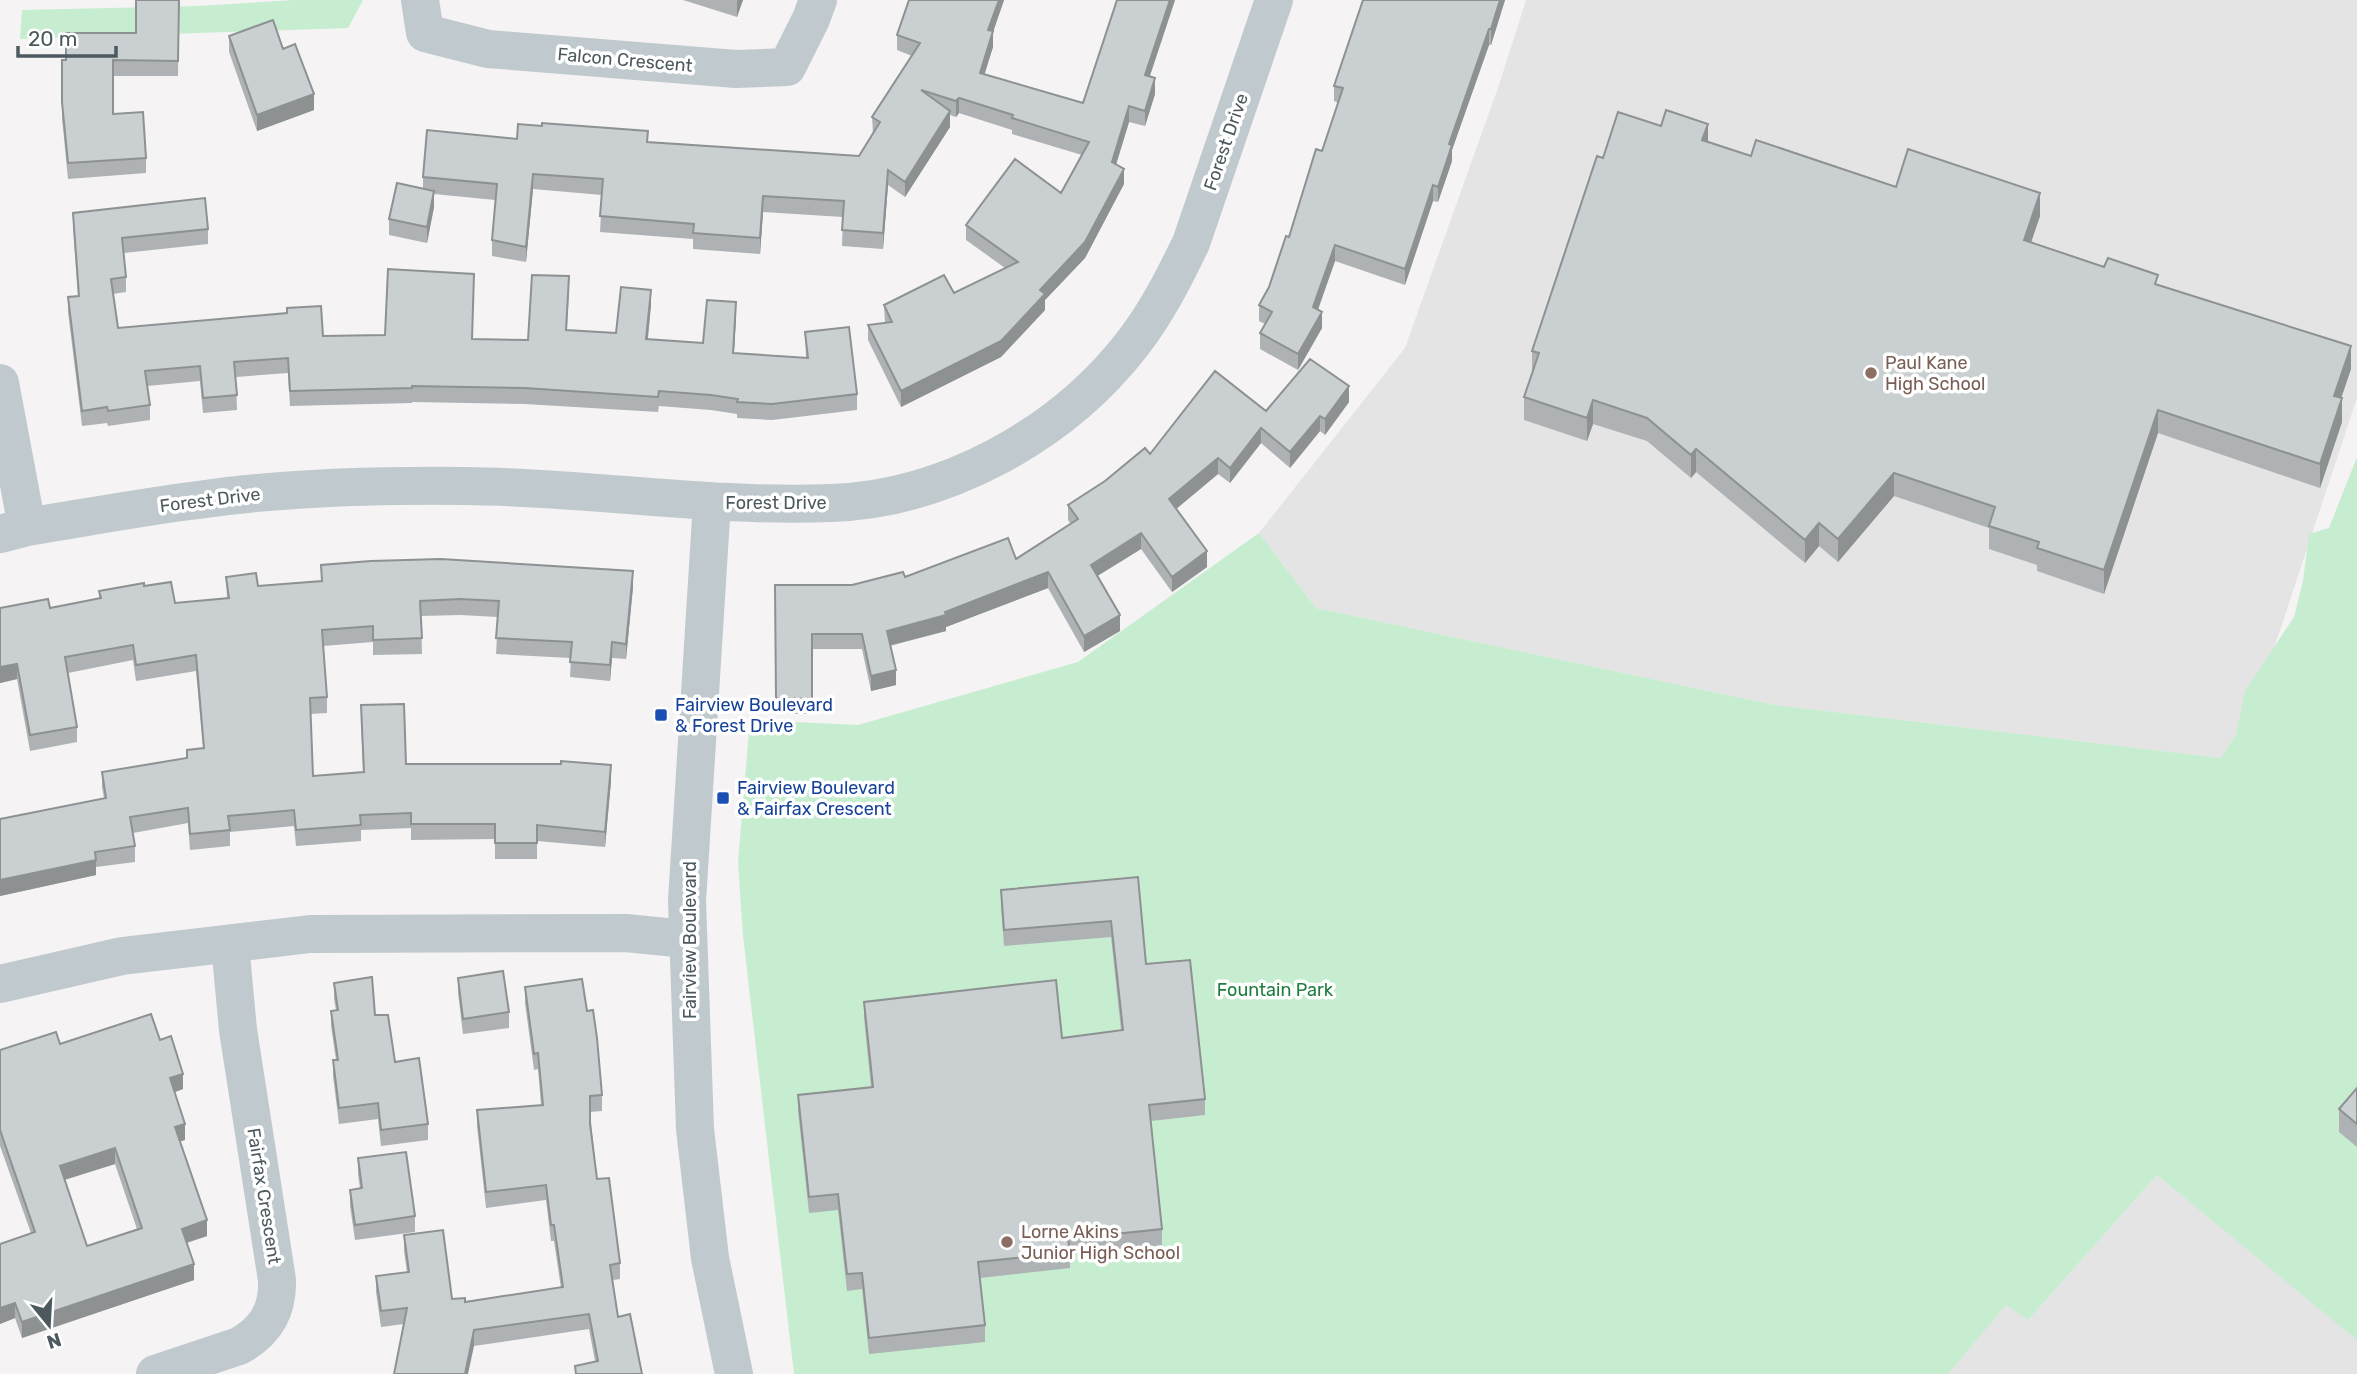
<svg xmlns="http://www.w3.org/2000/svg" width="2357" height="1374" font-family="Rubik,sans-serif">
<style>
.education{fill:#e5e4e4}
.green{fill:#c6edcf}
.lines{fill:none;stroke-linecap:round;stroke-linejoin:round}
.minor{stroke:#c0c9cd;stroke-width:38}
.wall{fill:#aeb2b4;fill-rule:evenodd}
.shaded-wall{fill:#8d9192}
.building{fill:#cacfd1;stroke:#8d9192;stroke-width:2;fill-rule:evenodd}
.education-dot{fill:#8d6e63;stroke:#fff;stroke-width:2.5}
.transit-dot{fill:#1a4fb4;stroke:#fff;stroke-width:2.5}
.labels{text-anchor:middle;stroke-width:7;stroke-linejoin:round;paint-order:stroke}
.street-label{font-size:18px;fill:#4c595f;stroke:#fff}
.education-label{font-size:18px;fill:#785e54;stroke:#fff;text-anchor:start}
.transit-label{font-size:18px;fill:#164399;stroke:#fff;text-anchor:start}
.park-label{font-size:18px;fill:#207c3f;stroke:#fff}
</style>
<rect width="100%" height="100%" fill="#f5f3f3"/>
<path class="education" d="M1526,0H2357V398L2237,760L1775,705L1316,608L1259,533L1405,348L1499,85Z
M2357,1014V1374H1948L2006,1304L2028,1320L2157,1175L2196,1207Z"/>
<path class="green" d="M294,0H363L348,28L20,39L22,10L198,6Z
M2357,457V1340L2157,1175L2028,1320L2006,1305L1948,1374H794L743,936L738,862L750,720L858,725L1078,662L1259,533L1316,608L1775,705L2221,758L2236,735L2245,691L2294,617L2303,581L2309,534L2329,528Z"/>
<g class="lines">
<path class="minor" d="M420,0L425,33L488,49L736,69L787,67L811,19L818,0
M0,383L27,527
M712,502L687,901L695,1129L710,1258L734,1374
M0,534L27,527C84,518 141,507 198,500C286,487 377,485 466,486C588,487 709,508 831,503C946,499 1063,434 1133,343C1157,312 1174,278 1191,243L1274,0
M0,984L122,956L310,934L626,933L686,939
M155,1374L239,1346C266,1331 278,1311 277,1280L238,1030L230,944"/>
</g>
<path class="wall" d="M179,0L178,76H113V114L146,158V173L68,179L62,118V60H66L136,33Z
M683,0H743L737,17Z
M909,0H1004L993,32V47L984,74L1083,103L1117,0H1175L1150,76L1155,94L1145,126L1129,122L1116,164L1124,184L1085,258L1045,300V310L1001,357L901,407L868,340V325L885,323L884,305L954,293L1005,268L966,240V225L1061,193L1082,155L1012,134V130L959,113L956,117L950,115V127L905,197L888,185L883,249L842,246L843,217L763,212L760,254L693,249V239L600,232L602,195L533,189L526,262L492,256V240L495,200L434,194V207L427,243L389,235V219L423,189V177L517,139L648,142L859,156L873,134L872,117L912,56L897,50V35Z
M1505,0L1491,45H1489L1452,150V161L1438,202L1433,201L1405,285L1335,261L1318,310L1322,328L1298,370L1260,349V333L1265,324L1259,321V305L1269,287L1322,151L1338,103L1334,101V86Z
M229,36L283,49L314,110L257,131L229,52Z
M1708,141L1751,156L1896,187L2040,216L2031,242L2158,285L2351,369L2341,398L2342,422L2320,488L2158,433L2104,594L2037,571V565L1989,549V528L1894,496L1838,562L1819,546L1805,563L1696,472L1691,478L1647,441L1593,424L1587,441L1524,420V397L1532,374V351L1603,158Z
M73,213L208,229V244L124,253L126,277V292L113,294L118,328L287,314V308L323,336L528,340L569,292L567,330L616,333L651,305L648,339L703,343L736,317L734,353L806,358L805,332L857,394V410L772,420L737,418V414L711,410L659,406L658,412L525,404L412,402V403L290,406L288,373L236,377L237,410L203,413L200,381L147,386L150,405V420L108,426L107,423L82,426L68,312V297L78,296L73,228Z
M1349,402L1325,435L1320,431L1290,468L1261,443L1230,483L1218,474L1176,509L1207,567L1172,592L1141,549L1097,576L1120,631L1084,652L1048,588L946,627V631L890,646L896,685L871,691L862,649H812V714H776L775,585H852L905,577L1016,559L1071,524L1068,520V505L1150,454L1266,411Z
M321,565L633,587L626,659L612,658L610,681L570,677L571,658L496,654L498,617L460,615L421,616L422,654L373,655V642L323,646L327,697V713L310,714L313,776L363,772L361,721L406,764L611,781L605,847L537,841V859H495V839L411,840V828L361,830V841L296,846L294,826L230,832V846L190,850L188,823L133,833L135,846V862L96,867V875L0,896V819L104,798L102,787V772L187,758V750L203,748L196,671L136,681L133,660L68,673L77,727V742L30,751L17,679L0,683V608H50L99,598V591L144,586L175,603L227,598L226,577L258,586L321,581Z
M1138,877L1146,964L1205,1099V1115L1151,1121L1162,1229V1245L1070,1255V1268L980,1278L985,1325V1342L869,1354L862,1289L847,1291L838,1210L809,1213L798,1111V1095L871,1087L864,1018V1002L1062,1038L1121,1030L1111,937L1004,946L1001,906V890Z
M458,978L509,1012V1028L463,1034L458,993Z
M334,983L375,1015L395,1062L428,1124V1140L381,1146L378,1119L339,1124L333,1076V1060H336L331,1026V1011L336,1010L334,999Z
M525,987L587,1011L602,1095V1111L590,1112L597,1179L620,1263V1279L613,1280L618,1317L642,1374H575V1366L595,1361L589,1329L474,1346L404,1324L381,1327L376,1292V1276L407,1272L404,1251V1235L452,1299L465,1302L561,1288L554,1241H551L546,1200L486,1208L477,1126V1110L541,1105L538,1069L534,1070L525,1003Z
M160,1040L183,1089L174,1092L185,1140L180,1141L207,1236L187,1243L194,1280L22,1338L15,1318L0,1324V1244L31,1233L0,1146V1050L60,1044ZM115,1164L137,1229L87,1246L65,1180Z
M2357,1088V1147L2339,1132V1109Z
M358,1158L415,1216V1232L355,1240L350,1206V1190L360,1189L358,1174Z"/>
<path class="shaded-wall" d="M738,0H743L737,17V1Z
M999,0H1004L993,32V47L980,89V73L988,30Z
M1170,0H1175L1145,90V75Z
M1500,0H1505L1491,45V29Z
M1489,29V45L1452,150V161L1438,202V187L1449,144Z
M1155,78V94L1145,126V111Z
M314,94V110L257,131V115Z
M959,98V113L956,117V101Z
M1129,106V122L1112,178V162Z
M950,111V127L905,197V182Z
M1708,124V147L1702,140Z
M1124,169V184L1085,258L1045,300V310L1001,357L901,407V391L1040,290Z
M888,170V185L883,249V233Z
M533,174V189L526,262V247Z
M1433,185V201L1405,285V269Z
M434,191V207L427,243V227Z
M2040,193V216L2024,263V240Z
M763,196V212L760,254V238Z
M1335,245V261L1313,323V307Z
M651,290V305L646,354V339Z
M736,302V317L733,368V353Z
M1322,312V328L1298,370V354Z
M2351,346V369L2334,419V396Z
M1349,386V402L1325,435V419Z
M2342,398V422L2320,488V464Z
M1593,400V424L1587,441V418Z
M2158,410V433L2104,594V570Z
M1320,416V431L1290,468V452Z
M1261,428V443L1230,483V468Z
M1696,449V472L1691,478V455Z
M1218,458V474L1169,515V499Z
M1894,473V496L1838,562V539Z
M1819,523V546L1805,563V540Z
M1141,533V549L1091,580V565Z
M1207,551V567L1172,592V577Z
M633,571V587L626,659V644Z
M1048,572V588L946,627V631L887,646V631L945,612Z
M1120,615V631L1084,652V636Z
M612,642V658L610,681V665Z
M17,664V679L0,683V667Z
M896,670V685L871,691V676Z
M611,765V781L605,847V832Z
M96,860V875L0,896V880Z
M183,1074V1089L170,1094V1078Z
M185,1124V1140L175,1143V1127Z
M115,1148V1164L60,1181V1166Z
M207,1220V1236L182,1244V1229Z
M194,1264V1280L22,1338V1322Z
M15,1303V1318L0,1324V1308Z
M474,1330V1346L468,1374H465Z"/>
<path class="building" d="M136,0H179L178,61L113,60V114L143,112L146,158L68,163L62,102V60H66V33H136Z
M909,0H999L988,30L993,31L980,73L1083,103L1117,0H1170L1145,75L1155,78L1145,111L1129,106L1112,162L1124,169L1085,242L1040,290L1045,294L1001,341L901,391L868,325L892,322L884,305L944,275L954,293L1018,262L966,225L1015,159L1061,193L1089,142L1012,118L1013,115L959,98L956,101L921,90L950,111L905,182L888,170L883,233L842,230L844,201L763,196L760,238L693,233L694,224L600,216L603,179L533,174L526,247L492,240L497,184L423,177L427,130L517,139L518,124L542,126V123L648,131L647,142L859,156L880,122L872,117L920,43L897,35Z
M1363,0H1500L1491,29H1489L1449,144L1452,145L1438,187L1433,185L1405,269L1335,245L1313,307L1322,312L1298,354L1260,333L1272,312L1259,305L1269,287L1286,236L1289,237L1316,149L1322,151L1343,88L1334,86Z
M273,20L283,49L295,44L314,94L257,115L229,36Z
M1666,110L1708,124L1702,140L1751,156L1756,140L1896,187L1908,149L2040,193L2024,240L2104,267L2108,258L2158,275L2155,284L2351,346L2334,396L2342,398L2320,464L2158,410L2104,570L2037,548L2039,542L1989,526L1995,507L1894,473L1838,539L1819,523L1805,540L1696,449L1691,455L1647,418L1593,400L1587,418L1524,397L1539,353L1532,351L1597,156L1603,158L1618,112L1661,126Z
M397,183L434,191L427,227L389,219Z
M205,198L208,229L122,238L126,277L111,279L118,328L287,313V308L321,306L323,336L385,335L388,269L474,274L472,339L528,340L532,275L569,276L566,330L616,333L621,287L651,290L646,339L703,343L707,300L736,302L733,353L808,358L805,332L849,327L857,394L772,404L737,402L738,399L711,395L659,391L658,397L525,388L412,386V388L290,391L288,358L234,362L237,395L203,398L200,366L145,371L150,405L108,411L107,407L82,411L68,297L79,296L73,213Z
M1310,359L1349,386L1325,419L1320,416L1290,452L1261,428L1230,468L1218,458L1169,499L1207,551L1172,577L1141,533L1091,565L1120,615L1084,636L1048,572L945,612L946,615L887,631L896,670L871,676L862,634H812V699L776,698L775,585H852L903,572L905,577L1008,538L1016,559L1078,519L1068,505L1105,481L1145,448L1150,454L1215,371L1266,411Z
M441,559L633,571L626,644L612,642L610,665L570,662L572,642L496,638L499,601L460,599L420,601L422,638L373,640V626L322,630L327,697L310,698L313,776L364,772L361,705L404,704L406,764H561V761L611,765L605,832L537,825V843H495V824H411V813L360,815L361,825L296,830L294,810L228,816L230,830L190,834L188,808L130,817L135,846L95,852L96,860L0,880V819L106,798L102,772L187,758V750L204,748L196,655L136,665L133,645L65,657L77,727L30,735L17,664L0,667V608L48,599L50,608L101,598L99,591L144,583V586L171,582L175,603L229,598L226,577L256,573L258,586L322,581L321,565L371,561Z
M1138,877L1146,964L1190,960L1205,1099L1149,1105L1162,1229L1068,1239L1070,1252L978,1262L985,1325L869,1338L862,1273L847,1274L838,1194L809,1197L798,1095L873,1087L864,1002L1056,980L1062,1038L1123,1030L1111,921L1004,930L1001,890Z
M503,971L509,1012L463,1019L458,978Z
M372,977L375,1015H388L395,1062L419,1058L428,1124L381,1130L378,1103L339,1108L333,1060H338L331,1011L338,1010L334,983Z
M582,979L587,1011L593,1010L597,1038L602,1095L590,1096V1124L597,1179L609,1178L620,1263L610,1265L618,1317L630,1314L642,1374H576L575,1366L598,1361L589,1314L474,1330L465,1374H394L407,1308L381,1311L376,1276L409,1272L404,1235L443,1230L452,1299L465,1298V1302L563,1287L554,1225H551L546,1185L486,1192L477,1110L543,1105L538,1053L534,1054L525,987Z
M151,1014L160,1040L171,1036L183,1074L170,1078L185,1124L175,1127L207,1220L182,1229L194,1264L22,1322L15,1303L0,1308V1244L35,1232L0,1130V1050L56,1032L60,1044ZM115,1148L142,1228L87,1246L60,1166Z
M2357,1088V1124L2339,1109Z
M406,1152L415,1216L355,1225L350,1190L362,1188L358,1158Z"/>
<g class="education-dot">
<circle cx="1871" cy="373" r="7"/>
<circle cx="1007" cy="1242" r="7"/>
</g>
<g class="transit-dot">
<rect x="654" y="708" width="14" height="14" rx="3.5"/>
<rect x="716" y="791" width="14" height="14" rx="3.5"/>
</g>
<g class="labels">
<g class="street-label">
<text transform="translate(625 60) rotate(5)" y="6">Falcon Crescent</text>
<text transform="translate(1226 142) rotate(-71)" y="6">Forest Drive</text>
<text transform="translate(210 500) rotate(-7)" y="6">Forest Drive</text>
<text x="776" y="509">Forest Drive</text>
<text transform="translate(690 940) rotate(-90)" y="6">Fairview Boulevard</text>
<text transform="translate(264 1196) rotate(81)" y="6">Fairfax Crescent</text>
</g>
<g class="education-label">
<text x="1885" y="369">Paul Kane<tspan x="1885" dy="21">High School</tspan></text>
<text x="1021" y="1238">Lorne Akins<tspan x="1021" dy="21">Junior High School</tspan></text>
</g>
<g class="transit-label">
<text x="675" y="711">Fairview Boulevard<tspan x="675" dy="21">&amp; Forest Drive</tspan></text>
<text x="737" y="794">Fairview Boulevard<tspan x="737" dy="21">&amp; Fairfax Crescent</tspan></text>
</g>
<g class="park-label">
<text x="1275" y="996">Fountain Park</text>
</g>
</g>
<g transform="translate(49 1325) rotate(162)" stroke="#ffffff" stroke-width="5" paint-order="stroke">
<path d="M0-5L12 26L0 18L-12 26Z" fill="#4c595f"/>
<text y="-10" font-size="19" font-weight="bold" text-anchor="middle" fill="#4c595f">N</text>
</g>
<path d="M18 46v10h98v-10" fill="none" stroke="#4c595f" stroke-width="3.5"/>
<text x="28" y="46" font-size="21" fill="#4c595f" stroke="#ffffff" stroke-width="5" paint-order="stroke">20 m</text>
</svg>
